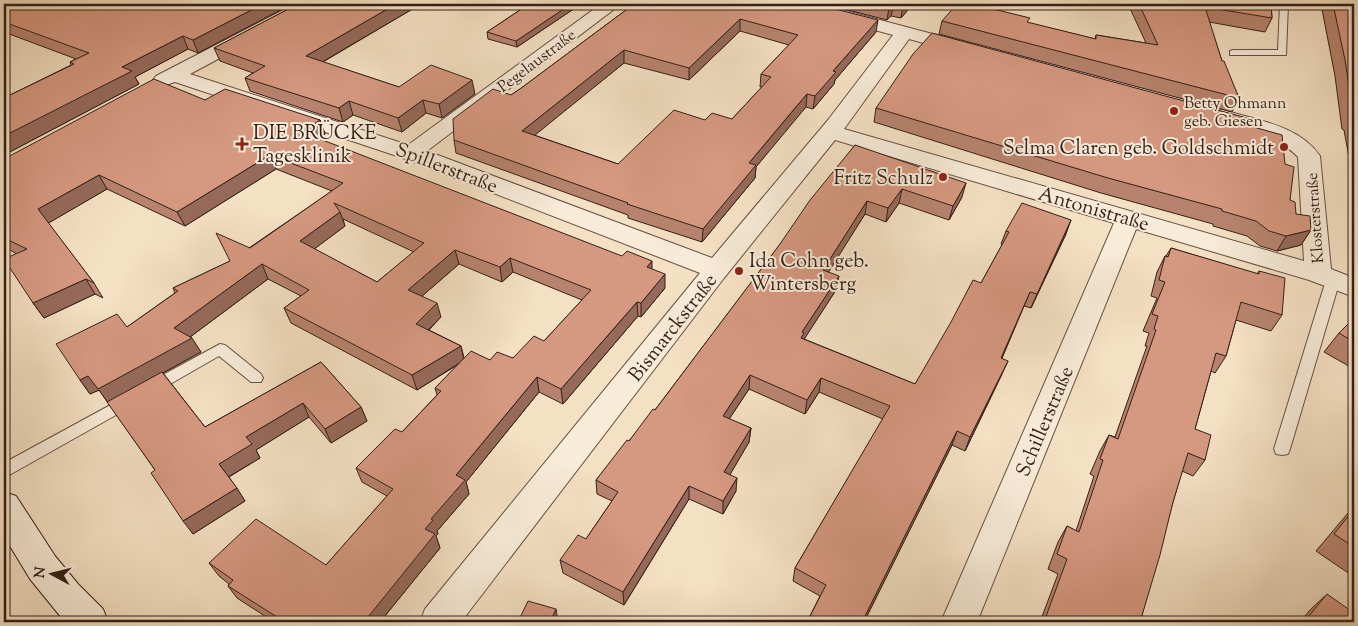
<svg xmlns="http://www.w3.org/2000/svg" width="1358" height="626" font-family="'Sorts Mill Goudy',serif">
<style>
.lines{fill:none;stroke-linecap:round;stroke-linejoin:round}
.lane-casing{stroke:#644f43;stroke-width:2}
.street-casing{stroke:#644f43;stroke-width:2}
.secondary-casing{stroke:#341f18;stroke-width:2}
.lane{fill:#f8ebd8;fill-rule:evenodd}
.street{fill:#f8ebd8;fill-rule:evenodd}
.secondary{fill:#f8ebd8;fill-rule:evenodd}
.wall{fill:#b7836e;stroke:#341f18;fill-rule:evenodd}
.shaded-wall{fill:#956a5a;stroke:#341f18}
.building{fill:#d59880;stroke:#341f18;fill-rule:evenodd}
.poi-dot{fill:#8f2418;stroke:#f8ebd8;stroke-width:2}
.labels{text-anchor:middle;stroke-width:4;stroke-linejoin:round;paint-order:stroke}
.far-street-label{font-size:16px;fill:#341f18;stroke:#f8ebd8}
.far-poi-label{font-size:16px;fill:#341f18;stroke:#f8ebd8;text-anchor:start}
.poi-label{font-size:20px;fill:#341f18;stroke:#f8ebd8;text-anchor:start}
.street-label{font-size:20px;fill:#341f18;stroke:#f8ebd8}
</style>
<rect width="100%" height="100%" fill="#f4e0c3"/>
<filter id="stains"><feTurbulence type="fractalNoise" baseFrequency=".004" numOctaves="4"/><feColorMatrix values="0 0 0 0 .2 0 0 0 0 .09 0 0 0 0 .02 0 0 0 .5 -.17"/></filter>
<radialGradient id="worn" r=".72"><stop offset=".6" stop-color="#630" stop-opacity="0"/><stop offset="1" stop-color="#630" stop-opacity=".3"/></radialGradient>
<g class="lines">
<defs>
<path id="lane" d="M1280,4H1288L1286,55H1230V51L1233,50H1278Z
M1333,275L1340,280L1290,449L1288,454L1282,455L1276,454L1274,449L1326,280Z
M220,344L225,345L261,374L263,378L261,382H251L219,356L158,391H148L146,387L148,383Z
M127,396L132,398L135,402L132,406L4,478V463Z"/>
<path id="street" d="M295,4H317L314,8L190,74L408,145L601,4H621L427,151L712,258L828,120L893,35L794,8L791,4H820L970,44L973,48L970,52L963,54L909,39L844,129L1304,261L1298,157C1276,134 1237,129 1207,120L1204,115L1207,110L1215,109L1223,110C1256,120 1299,125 1320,156L1331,269L1354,278V297L1309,280L1136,229L977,622H941L1114,223L835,140L724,278L461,622H420L425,609L700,273L403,158L175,82L163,86L156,84L153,80L156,76Z"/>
<path id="secondary" d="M4,492L16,496L55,556L78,584L103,609L108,622H65L30,579L4,536Z"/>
</defs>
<use href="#lane" class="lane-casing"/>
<use href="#street" class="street-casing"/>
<use href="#secondary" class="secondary-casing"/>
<use href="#lane" class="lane"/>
<use href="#street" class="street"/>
<use href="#secondary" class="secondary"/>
</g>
<path class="wall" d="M4,4H292L198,53L188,49L135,77L139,84L4,155V98L71,65L70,62L76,59L4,32Z
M298,4H421L323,62L399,87L475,94L442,118L426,113L402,132L353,115L343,122L250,91L245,78L253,73L220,61L214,48Z
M529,4H581L517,47L488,39L487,32Z
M634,4L876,32L835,80L834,84L813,109L806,107L793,121L756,167L755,178L702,242L628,218V215L456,153L454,140L511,95L520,89ZM740,31L789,45L761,74L760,87H762L732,119L705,120L618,164L534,135L624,63L689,80Z
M825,4H913L901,18L891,16L887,20Z
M1128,4H1271L1272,18L1265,32L1209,22L1222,61L1239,98L1232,112L939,34L942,21L1029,23L1095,39L1096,35L1146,43Z
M1321,4H1354V185L1344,130L1342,129L1335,76Z
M205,100L320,120L325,134L318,139L652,269L665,288L641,317L638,316L563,404L539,392L466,482L469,494L437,531L438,534L436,536L440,548L380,622H274L237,598L228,586L229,584L219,576L209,563L326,565L387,496L362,482L356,468L402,432L437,395L435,388L459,364L417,390L291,323L284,308L301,296L268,279L190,337L201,352L163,373L205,427L321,362L361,407L367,421L331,443L309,417L256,450L260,458L229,477L245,501L193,534L155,470L99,390L90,394L80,380L127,327L175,293L173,288L230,261L332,191L276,169L185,226L107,189L48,223L94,283L103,298L95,294L44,318L33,303L17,254L4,247V159ZM343,219L414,252L377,282L314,249L345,226ZM459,264L502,282L513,272L582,300L544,341L513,358L490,360L464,358L461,346L429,330L441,317L422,296Z
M876,108L1250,126L1285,164L1290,200L1296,214L1311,230L1301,245L1277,251L1260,246L1247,236L1213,226V224L1101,193L874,122Z
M855,145L962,197L949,220L899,203L886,222L865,214L828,272L836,290L804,339L915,384L981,283L1002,245L1001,244L1006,231L1066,234L1031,308L1024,306L1002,358V374L965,451L952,445L864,622H807L820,596L793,581L795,568L883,419L819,392L805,414L749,389L729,419L751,428L749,442L730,474L736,491L723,514L689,499L624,605L563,573L560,560L586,539L612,501L597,494L596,480L655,410Z
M1171,248L1257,274L1259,271L1282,315L1271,331L1236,320L1226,356L1215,373L1211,371L1195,429L1205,460L1193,476L1182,471L1173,502L1140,622H1040L1058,574L1048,569L1058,542L1067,526L1076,531L1094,476L1090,474L1100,451L1109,435L1115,437L1147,346H1145L1149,333L1143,331L1157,298L1151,296L1157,272L1165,256H1166Z
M1354,318V369L1324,352L1339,333Z
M1354,506V577L1316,551Z
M1327,594L1354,622H1300L1309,611Z"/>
<path class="shaded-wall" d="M263,4H292L198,53L193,40Z
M396,4H421L310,69L306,56Z
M571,4H581L517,47L516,41Z
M894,4L891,16L887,20L889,8Z
M905,4H913L901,18L903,6Z
M740,19V31L689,80V68Z
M878,20L876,32L835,80L834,84L813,109L815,96L833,71Z
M183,36L188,49L135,77L139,84L4,155V136L122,67Z
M624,50V63L524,144L522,131Z
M472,80L475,94L442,118L439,104Z
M807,94L806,107L756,167L755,178L702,242L703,229L749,163Z
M423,100L426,113L402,132L398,118Z
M349,101L353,115L343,122L339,108Z
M320,120L325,134L307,146L302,132Z
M270,155L276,169L185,226L177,212Z
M99,175L107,189L47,224L38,209Z
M966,183L962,197L949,220L953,206Z
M902,189L899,203L886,222L888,208Z
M867,201L865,214L821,284L823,270Z
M340,212L345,226L305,256L300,241Z
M1071,220L1066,234L1031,308L1037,294Z
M1311,230L1301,245L1277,251L1286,236Z
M455,250L459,264L413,304L408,290Z
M510,258L513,272L502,282L500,267Z
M652,261V275L647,267Z
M262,264L268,279L182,343L174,328Z
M665,274V288L641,317V303Z
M839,276L836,290L803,341L799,352L802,332Z
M86,279L95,294L44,318L33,303Z
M1030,292L1024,306L996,372L1001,358Z
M637,302L638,316L563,404L561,389Z
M437,303L441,317L420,338L416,324Z
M192,338L201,352L108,403L99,390L90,394L80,380L88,376Z
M461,346L464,360L417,390L412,375Z
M1008,361L1002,374L965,451L970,437Z
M750,375L749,389L722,430L723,416Z
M537,377L539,392L466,482L469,494L437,531L438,534L436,536L440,548L380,622H364L425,529L456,475Z
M821,378L819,392L805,414L807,400Z
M303,403L309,417L256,450L260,458L228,477L219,464L246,437Z
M361,407L367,421L331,443L325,429Z
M751,428L749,442L724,485V472Z
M957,431L952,445L864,622H862Z
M737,478L736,491L723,514V501Z
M689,486V499L624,605L623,592Z
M237,488L245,501L193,534L183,521Z
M556,609L557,616L554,622H550Z"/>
<path class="building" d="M4,4H263L193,40L183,36L122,67L132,71L4,136V98L74,64L70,62L89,53L4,22Z
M298,4H396L306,56L399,87L431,65L472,80L439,104L423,100L398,118L349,101L339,108L245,78L265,66L214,48Z
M529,4H571L516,41L487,32Z
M634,4H816L878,20L833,71L836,72L815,96L807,94L795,108L749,163L756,165L703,229L627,204L628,203L454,140L453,119L493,89L511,95L520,89ZM740,19L798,35L761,74L771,77L732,119L712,113L705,120L674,110L618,164L522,131L624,50L689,68Z
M871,4H905L903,6L894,4L889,8Z
M957,4H973L1030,18L1027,22L1096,39V35L1158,45L1139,4H1271L1272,18L1205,7L1222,61H1224L1239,98L942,21Z
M1333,4H1354V112H1353L1345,60Z
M932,33L1247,118L1250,126L1282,135L1285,164L1294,167L1290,200L1295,202L1296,214L1310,216L1311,230L1286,236L1269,231L1256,221L1222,211V209L1108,178L876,108L913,54Z
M154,79L205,100L225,89L320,120L302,132L622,256L627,251L652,261L647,267L665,274L641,303L637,302L561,389L537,377L456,475L465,480L431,519L433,520L425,529L435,534L364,622H285L228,586L233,580L209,563L256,519L326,565L393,489L356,468L395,429L402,432L441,391L435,388L471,351L490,360L497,352L513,358L534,336L544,341L591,290L510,258L500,267L455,250L408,290L437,303L416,324L461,346L412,375L284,308L309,290L262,264L174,328L192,338L98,389L88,376L80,380L56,344L117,314L127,327L178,291L173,288L230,261L216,233L250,248L343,183L270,155L177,212L99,175L38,209L94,283L86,279L33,303L4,259L27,249L4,238V159ZM334,203L424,243L377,282L300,241L340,212Z
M855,145L966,183L953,206L902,189L888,208L867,201L823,270L839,276L802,332L804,333L801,338L915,384L951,322L973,280L981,283L1009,232L1006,231L1022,203L1071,220L1037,294L1030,292L1001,358L1008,361L970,437L957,431L862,622H807L826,585L795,568L890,406L821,378L807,400L750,375L723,416L751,428L724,472L737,478L723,501L689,486L623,592L560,560L578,535L586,539L618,492L596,480L627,440L629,441L653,409L655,410L780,244L810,200Z
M1171,248L1259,274V271L1285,278L1282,315L1241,302L1226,356L1216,353L1195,429L1211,435L1205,460L1188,453L1173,502L1160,555L1140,622H1044L1067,559L1057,554L1067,526L1079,532L1103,460L1100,459L1109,435L1118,439L1156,330L1154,329L1158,316L1152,314L1165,282L1159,280L1165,256L1168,257Z
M1354,318V342L1339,333Z
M321,362L361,407L325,429L303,403L246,437L252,444L219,464L237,488L183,521L151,473L155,470L107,402L162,372L205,427Z
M1354,509V547L1334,534Z
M1327,594L1354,613V622H1304Z
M528,601L556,609L550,622H498L501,616L518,622Z"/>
<g class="poi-dot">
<circle cx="1174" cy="111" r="5"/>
<path d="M239.5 136.5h5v5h5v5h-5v5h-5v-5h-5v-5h5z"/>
<circle cx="1284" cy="147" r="5"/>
<circle cx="943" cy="177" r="5"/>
<circle cx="739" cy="271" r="5"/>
</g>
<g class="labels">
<g class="far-street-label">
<text transform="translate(536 60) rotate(-37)" y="6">Pegelaustraße</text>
<text transform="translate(1314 218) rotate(-94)" y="6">Klosterstraße</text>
</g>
<g class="far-poi-label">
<text x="1184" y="108">Betty Ohmann<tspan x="1184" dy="18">geb. Giesen</tspan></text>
</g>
<g class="poi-label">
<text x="253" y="139">DIE BRÜCKE<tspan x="253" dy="23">Tagesklinik</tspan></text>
<text x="1274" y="154" text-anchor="end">Selma Claren geb. Goldschmidt</text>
<text x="933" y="184" text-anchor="end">Fritz Schulz</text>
<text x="749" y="267">Ida Cohn geb.<tspan x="749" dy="23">Wintersberg</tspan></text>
</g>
<g class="street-label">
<text transform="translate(447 167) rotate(21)" y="7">Spillerstraße</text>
<text transform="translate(1094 208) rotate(16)" y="7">Antonistraße</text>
<text transform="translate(672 327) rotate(-52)" y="7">Bismarckstraße</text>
<text transform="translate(1044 421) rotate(-67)" y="7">Schillerstraße</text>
</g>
</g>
<rect width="1358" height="626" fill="none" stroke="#f4e0c3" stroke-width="20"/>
<rect x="5" y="5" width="1348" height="616" fill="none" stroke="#341f18" stroke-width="2.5"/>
<rect x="10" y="10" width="1338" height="606" fill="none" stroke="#341f18"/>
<g transform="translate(52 574) rotate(277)" stroke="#f8ebd8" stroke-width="4" paint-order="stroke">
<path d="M0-4L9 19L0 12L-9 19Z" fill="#341f18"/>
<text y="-8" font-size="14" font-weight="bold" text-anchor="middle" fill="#341f18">N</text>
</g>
<rect width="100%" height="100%" filter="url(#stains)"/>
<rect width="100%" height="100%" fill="url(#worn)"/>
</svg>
